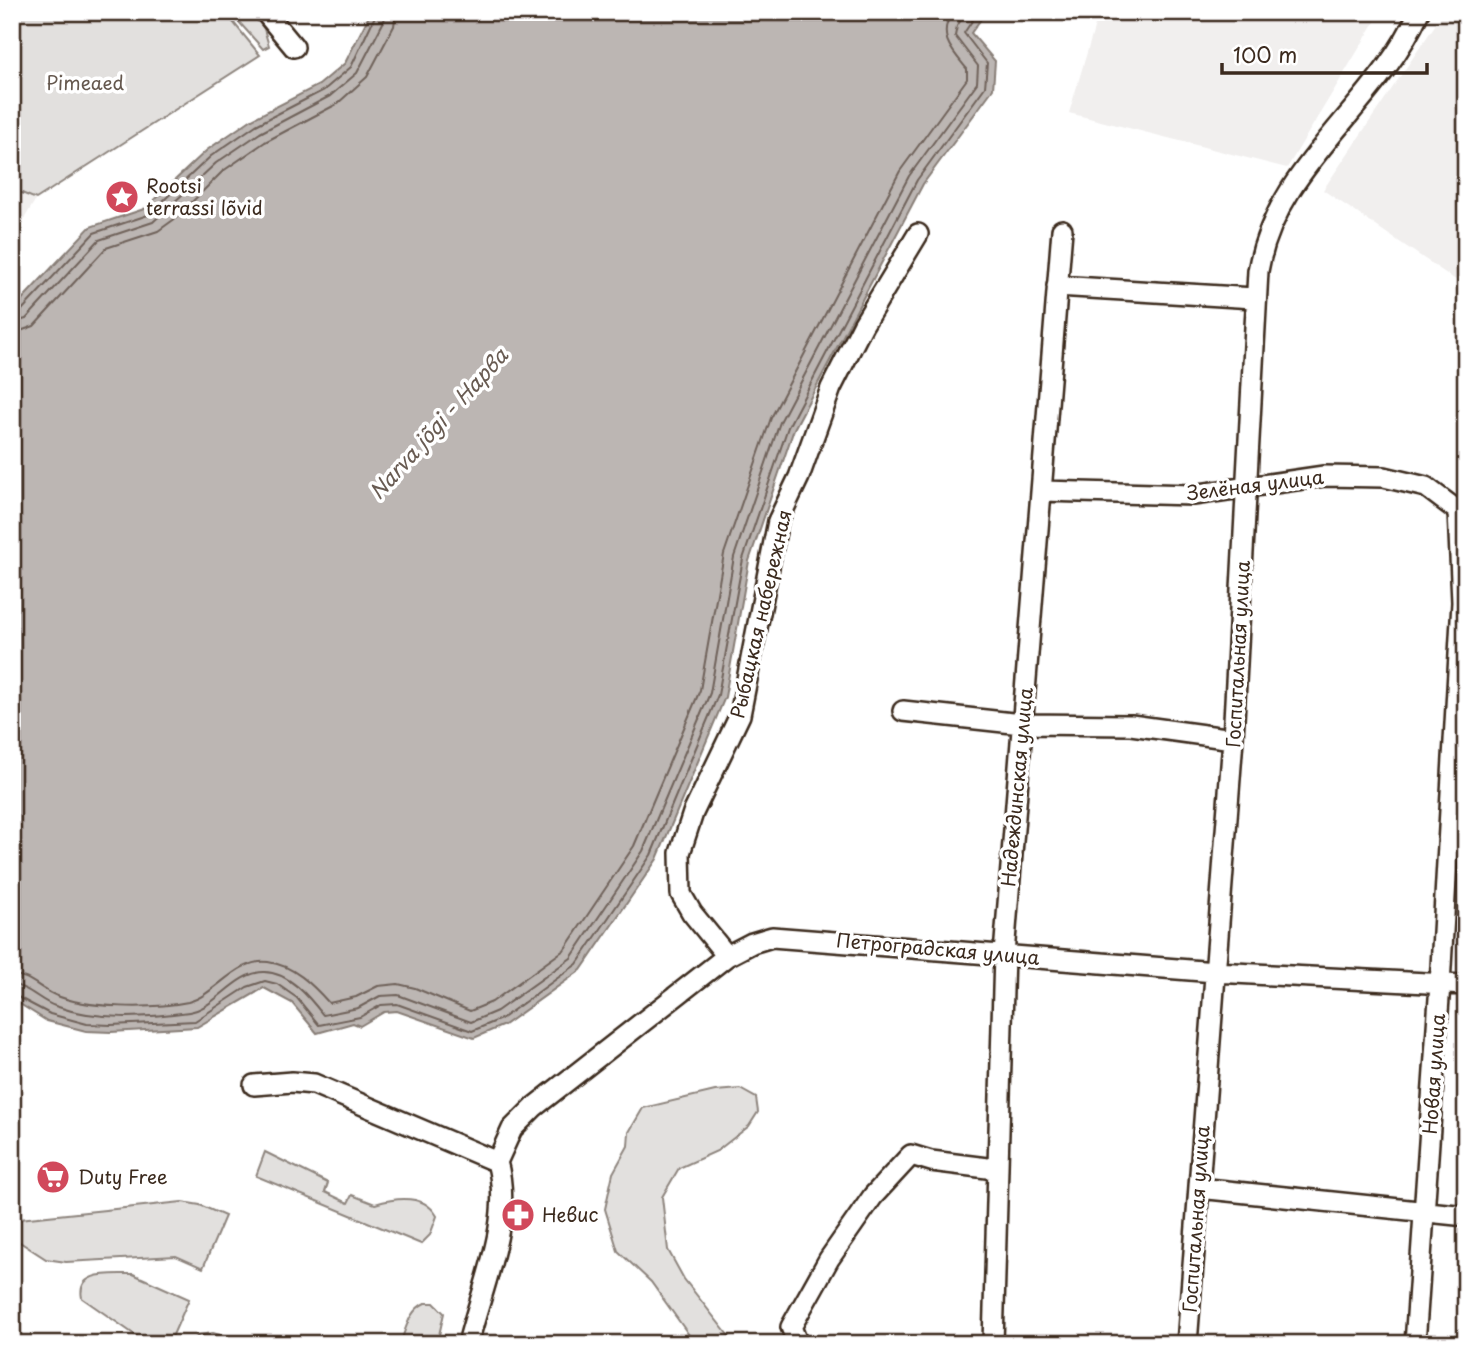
<svg xmlns="http://www.w3.org/2000/svg" width="1478" height="1356" font-family="'Playpen Sans',sans-serif">
<style>
.built{fill:#f1efee}
.green{fill:#e2e0de;stroke:#8e857e;stroke-width:2}
.water{fill:#bcb6b3;stroke:#887e77;stroke-width:2}
.lines{fill:none;stroke-linecap:round;stroke-linejoin:round}
.shore{stroke:#6f625a;stroke-width:2}
.minor-casing{stroke:#3b2a1e;stroke-width:24}
.minor{stroke:#fff;stroke-width:19}
.labels{text-anchor:middle;stroke-width:7;stroke-linejoin:round;paint-order:stroke}
.park-label{font-size:19px;fill:#65584e;stroke:#fff}
.poi-label{font-size:19px;fill:#3b2a1e;stroke:#fff;text-anchor:start}
.street-label{font-size:19px;fill:#3b2a1e;stroke:#fff}
.water-label{font-size:21px;font-style:italic;fill:#685b52;stroke:#fff}
</style>
<rect width="100%" height="100%" fill="#fff"/>
<filter id="ink" filterUnits="userSpaceOnUse"><feTurbulence type="fractalNoise" baseFrequency=".0143" numOctaves="2"/><feDisplacementMap in="SourceGraphic" scale="14" xChannelSelector="R" yChannelSelector="G"/><feConvolveMatrix kernelMatrix="1 2 1 2 8 2 1 2 1" color-interpolation-filters="sRGB"/></filter>
<g filter="url(#ink)">
<path class="built" d="M1099,12H1381L1287,168L1069,113Z
M1444,12H1466V287L1323,190Z
M12,189L36,199L12,239Z"/>
<path class="green" d="M12,12H225L260,55L36,199L12,189Z
M230,12H252L264,29L269,46L263,49Z
M740,1089L756,1098L758,1112L749,1126L717,1151L679,1168L662,1197L668,1250L684,1279L735,1344H689V1335L651,1282L618,1251L605,1209L613,1173L628,1146L629,1132L643,1108L715,1091Z
M265,1152L328,1183L325,1192L348,1203L352,1195L375,1204C395,1198 424,1193 437,1216L430,1235L421,1244L256,1176Z
M182,1202L200,1205L225,1216L203,1268L176,1256L66,1262L46,1259L12,1237V1223L19,1219Z
M133,1274L189,1299L169,1344H148L82,1298C76,1269 114,1275 133,1274Z
M425,1303H434L444,1313L437,1344H400C406,1329 409,1310 425,1303Z
M213,1333L247,1344H189L199,1335Z"/>
<path class="water" d="M371,12H986L971,33L995,61L993,89L923,184L794,429L749,561L725,697L657,859L581,970L504,1025L474,1038L397,1011L384,1012L360,1026L353,1023L317,1033L292,1003L264,988L197,1027L111,1032L86,1031L47,1021L12,999V310L90,227L144,209L207,150L252,119L319,85L345,63Z"/>
<g class="lines">
<path class="shore" d="M12,315L20,312L94,233L148,215L211,156L256,125L324,90L351,67L377,12
M12,323L26,319L99,240L153,222L216,163L260,133L330,96L357,73L384,21L386,12
M12,334L34,326L106,248L158,231L176,218L223,171L265,142L337,104L367,77L394,26L396,12
M12,975C29,975 40,989 55,995C86,1009 154,1009 188,1002C216,995 236,958 268,962C293,965 313,985 329,1003L356,997L378,986L398,984L415,988L470,1011L492,1002L564,950L634,846L700,690L724,554L771,418L900,171L967,79V69C952,51 936,35 953,12
M12,985C28,986 40,1001 55,1006C97,1021 146,1018 189,1012C216,1008 235,972 264,972C289,972 310,998 323,1015L358,1008L380,996L398,995L471,1022L497,1011L571,958L643,851L710,693L734,557L780,422L909,176L977,83L978,66L955,36L957,26L966,12
M12,994L50,1014L87,1024L111,1025L195,1021L247,987L265,981L277,984L297,998L319,1025L360,1017L381,1005L397,1004L472,1031L501,1019L577,964L651,855L718,695L743,559L788,427L917,180L985,87L987,63L964,33L978,12"/>
<defs>
<path id="minor" d="M265,12L294,47
M1057,286L1254,298
M1042,491L1193,495L1324,476L1384,477L1426,487L1458,511L1462,602L1440,984L1415,1344
M903,711L1022,724L1131,725L1233,739
M727,956L692,913L681,894L680,853L693,813L740,715L778,521L799,477L831,388L863,325L918,234
M254,1085L292,1082L314,1084L497,1162C513,1217 484,1282 470,1336
M497,1162L512,1129L534,1107L727,956L752,943L772,937L1215,972L1466,985
M1199,1188L1466,1216
M798,1344L791,1327L829,1259L873,1196L911,1155L931,1161L995,1169
M993,1344L1004,954L1062,230
M1187,1344L1233,739L1258,271C1276,165 1377,107 1419,12"/>
</defs>
<use href="#minor" class="minor-casing"/>
<use href="#minor" class="minor"/>
</g>
</g>
<defs>
<symbol id="sight-disc" viewBox="-11 -11 22 22"><circle r="9.5" fill="#d1495b" stroke="#fff"/><path d="M0-6L1.8-2.2L6-1.7L2.9 1.2L3.7 5.4L0 3.3L-3.7 5.4L-2.9 1.2L-6-1.7L-1.8-2.2Z" fill="#fff"/></symbol>
<symbol id="supermarket-disc" viewBox="-11 -11 22 22"><circle r="9.5" fill="#d1495b" stroke="#fff"/><path d="M-6-5.5h2.5l.6 2H6L4.5 2H-2.5L-4.4-4H-6ZM-1.5 3.2a1.3 1.3 0 1 0 .1 0ZM3 3.2a1.3 1.3 0 1 0 .1 0Z" fill="#fff"/></symbol>
<symbol id="pharmacy-disc" viewBox="-11 -11 22 22"><circle r="9.5" fill="#d1495b" stroke="#fff"/><path d="M-2-6h4v4h4v4h-4v4h-4v-4h-4v-4h4Z" fill="#fff"/></symbol>
</defs>
<g fill-rule="evenodd">
<use href="#sight-disc" x="103" y="178" width="38" height="38"/>
<use href="#supermarket-disc" x="34" y="1158" width="38" height="38"/>
<use href="#pharmacy-disc" x="499" y="1196" width="38" height="38"/>
</g>
<g class="labels">
<g class="park-label">
<text x="85" y="90">Pimeaed</text>
</g>
<g class="poi-label">
<text x="146" y="193">Rootsi<tspan x="146" dy="22">terrassi lõvid</tspan></text>
<text x="78" y="1184">Duty Free</text>
<text x="542" y="1222">Невис</text>
</g>
<g class="street-label">
<text transform="translate(1255 485) rotate(-7)" y="7">Зелёная улица</text>
<text transform="translate(761 614) rotate(-77)" y="7">Рыбацкая набережная</text>
<text transform="translate(1238 654) rotate(-87)" y="7">Госпитальная улица</text>
<text transform="translate(1017 787) rotate(-85)" y="7">Надеждинская улица</text>
<text transform="translate(938 949) rotate(5)" y="7">Петроградская улица</text>
<text transform="translate(1434 1074) rotate(-86)" y="7">Новая улица</text>
<text transform="translate(1196 1219) rotate(-86)" y="7">Госпитальная улица</text>
</g>
<g class="water-label">
<text transform="translate(439 424) rotate(-48)" y="7">Narva jõgi - Нарва</text>
</g>
</g>
<rect width="1478" height="1356" fill="none" stroke="#fff" stroke-width="42"/>
<rect x="21" y="21" width="1436" height="1314" fill="none" stroke="#3b2a1e" stroke-width="2.5" filter="url(#ink)"/>
<path d="M1222 63v10h205v-10" fill="none" stroke="#3b2a1e" stroke-width="3.5"/>
<text x="1233" y="63" font-size="21" fill="#3b2a1e" stroke="#ffffff" stroke-width="5" paint-order="stroke">100 m</text>
</svg>
